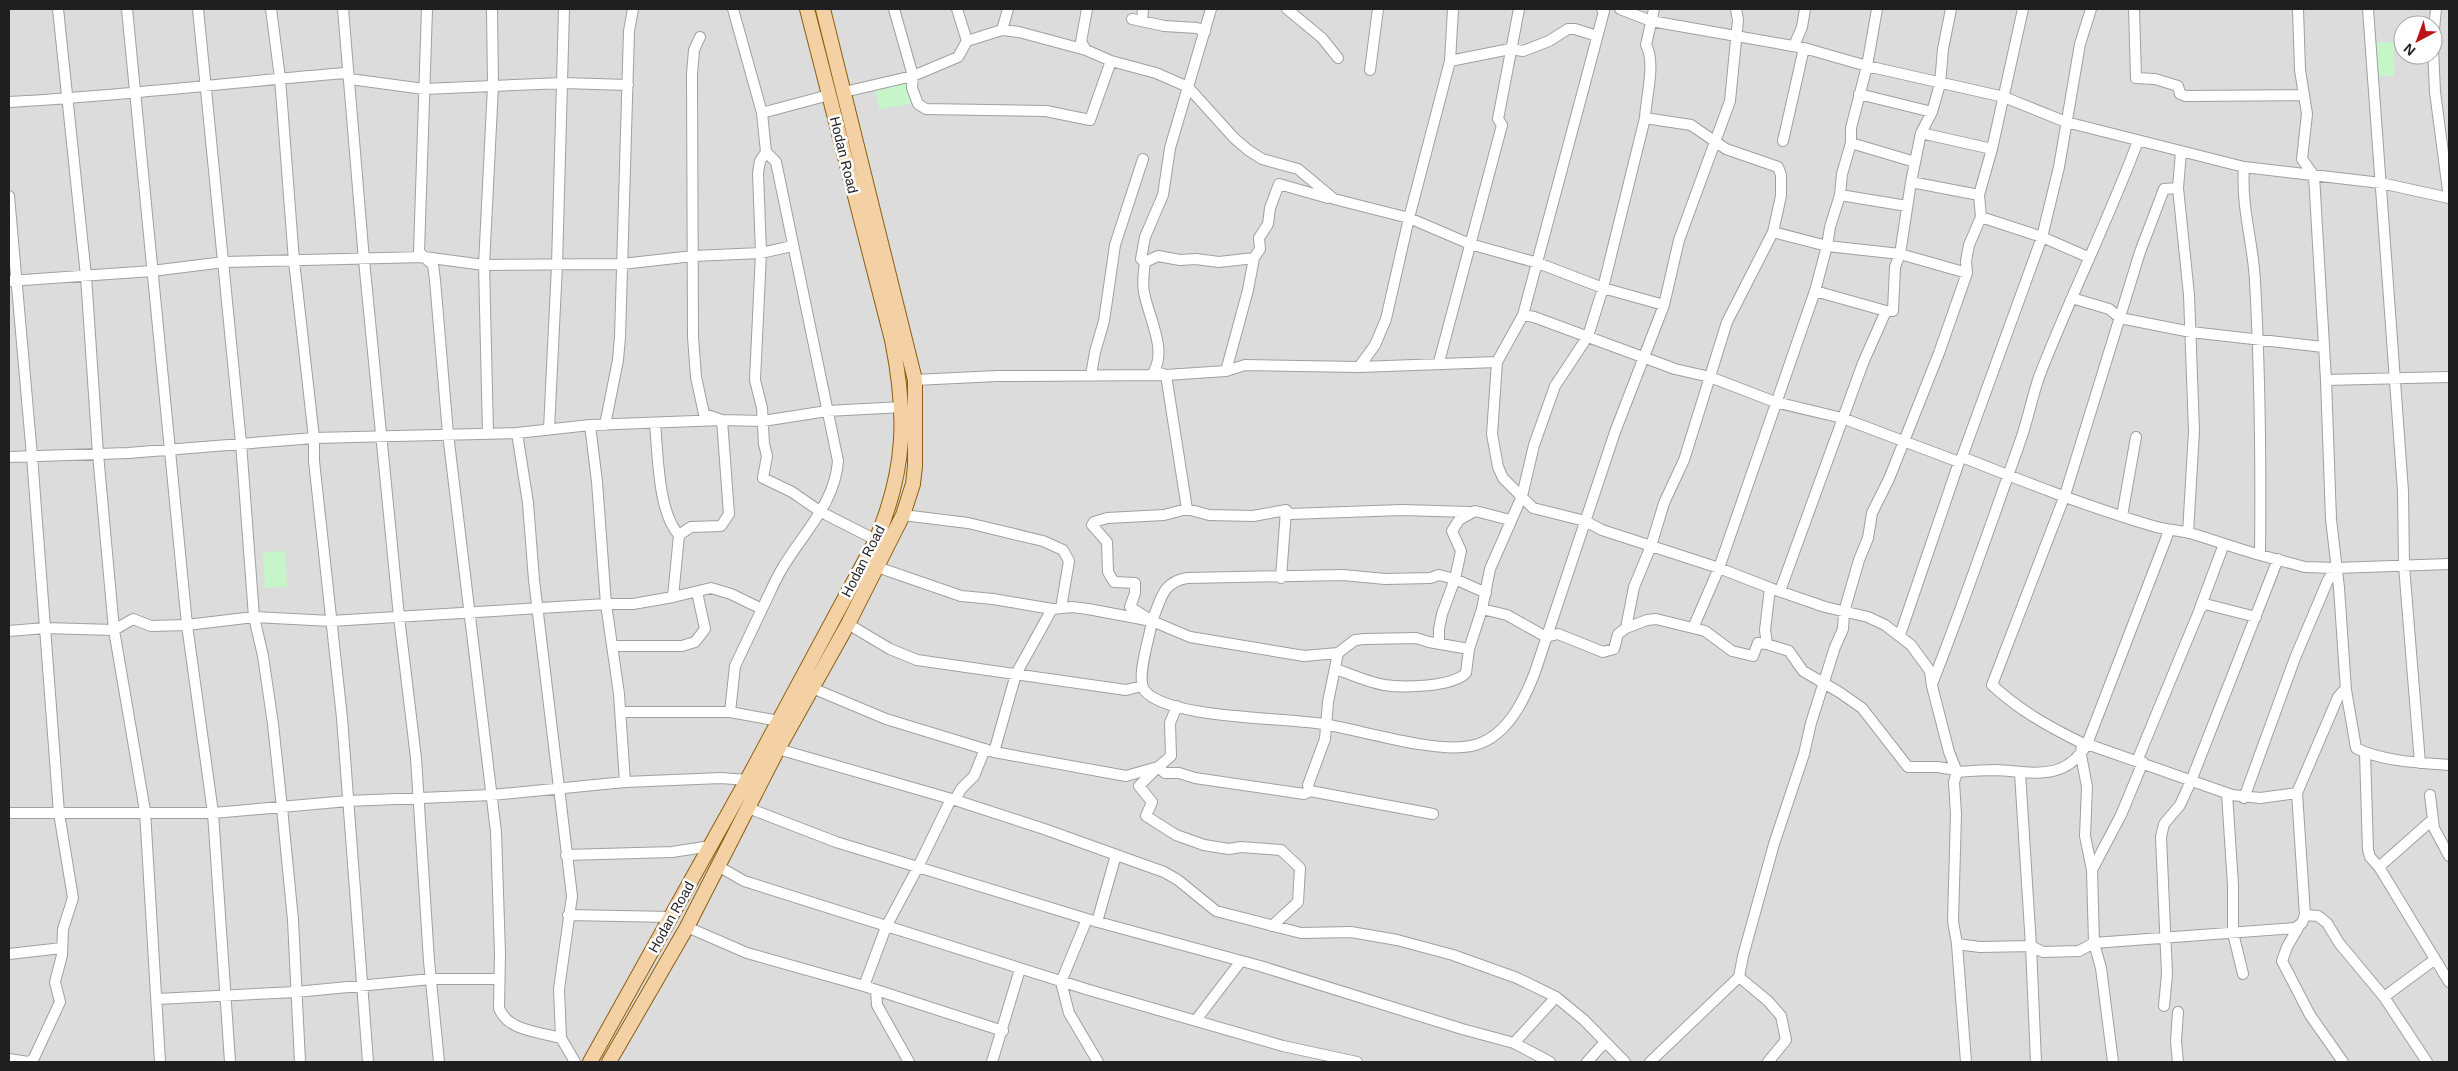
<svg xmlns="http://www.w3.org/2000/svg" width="2458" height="1071" font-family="Arial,sans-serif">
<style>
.residential{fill:#dddcdc;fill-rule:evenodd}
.park{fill:#c6f5c9}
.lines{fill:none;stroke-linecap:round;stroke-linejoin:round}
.minor-casing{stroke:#a0a0a0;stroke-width:12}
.major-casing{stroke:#8c5f0d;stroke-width:16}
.minor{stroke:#fff;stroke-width:10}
.major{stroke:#f4d0a5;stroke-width:14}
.labels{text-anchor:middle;stroke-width:5;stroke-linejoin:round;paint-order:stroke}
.street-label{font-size:14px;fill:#1f1f1f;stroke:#fff}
</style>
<rect width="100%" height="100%" fill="#efebe6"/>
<path class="residential" d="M9,9H2449V1062H9ZM2403,25H2433V55H2403Z"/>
<path class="park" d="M2375,42H2394V76H2375Z
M907,83L911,104L879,109L875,89Z
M285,551L287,587L265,588L263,552Z"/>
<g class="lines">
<defs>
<path id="minor" d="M58,9L86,276L98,454L114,630L145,811L160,1062
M127,9L187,625L213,813L230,1062
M198,9L241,443L254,617L263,656L273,724L282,808L293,920L300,1062
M271,9L280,78L294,261L314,438V461L342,718L368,1062
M343,9L364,260L399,617L416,758L429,961L439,1062
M427,9L419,252L433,265L435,280L448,434L496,832L500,953L499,1008C507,1031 540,1032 561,1038
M733,9L762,113
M894,9L913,76L958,57L967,41L1002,30L1019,32L1086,50L1111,61L1156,73L1188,87L1234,138L1248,150L1262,159L1298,169L1334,199L1409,218L1470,244L1538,263L1603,288L1664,305
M957,9L967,41
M1287,9L1322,38L1338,58
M1620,9L1651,21L1804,48L1867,66L2004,97L2066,122L2244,167L2381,183L2449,198
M2134,9L2136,78L2155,79L2178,86L2180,94L2186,96L2304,95
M2298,9L2300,70L2307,114L2302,159L2314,176L2326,380L2331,519L2339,588L2346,690L2356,748C2380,761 2421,763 2449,765
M2368,9L2403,491L2404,566L2420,763
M1132,19L1164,26L1197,28L1205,32
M1142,21L1143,9
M1002,30L1008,9
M2433,39L2436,9
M1794,46L1802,27L1805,9
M2433,49L2435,92L2449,198
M1086,50L1081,42L1087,9
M1450,61L1510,49L1523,51L1549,41L1568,29H1575L1597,36
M1370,70L1378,9
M844,92L913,76L912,88L918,104L926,109L1046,111L1090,120L1111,61
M1859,94L1932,112
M829,95L762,113L766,152L760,161L758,173L761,253L755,380L762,408L764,444L767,456L763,478L792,492L821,512L876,540
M9,102C121,96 233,82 345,73L350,79L424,89L493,86L492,9
M1921,133L1992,149
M1783,141L1804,48
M1851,143L1915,162
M2181,152L2178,188L2189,295L2194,431L2188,533
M1911,182L1979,195
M2178,188L2164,189L2140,252L2065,495L1992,685C2019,710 2049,727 2082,743L2081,755L2087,787L2085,836L2092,870L2094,943L2295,928L2302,923L2305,915L2297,793L2338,697L2345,689L2346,690
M1840,195L1907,206
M9,196L32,456L59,813L73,898L63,929L62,955L55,982L60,1002L33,1060L28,1062L9,1059
M1981,217L2042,237L2088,257
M1773,232L1827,246L1900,254L1967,273
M1145,262L1158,256L1180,260L1196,259L1219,262L1254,258L1260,249L1259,238L1268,224L1270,208L1279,184L1328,198
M9,281L152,271L224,262L424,257L484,265L622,264L693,256L761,253L792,246
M1815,291L1886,311
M2072,298L2109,309L2120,318L2191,332L2323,347
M1523,315L1593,53L1604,11L1602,9
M1439,362L1502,125L1498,119L1519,9
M1497,362L1523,315L1534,317L1675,369L1710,377L1775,402L1842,418L1959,462L1962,457C2025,482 2088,507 2153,526C2165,530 2178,530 2190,533C2213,540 2236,548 2260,555C2261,464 2260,372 2255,281C2253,241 2241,209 2244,167
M1359,367L1375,345L1386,319L1409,218L1450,61L1453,9
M1226,371L1248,290L1254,258
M1091,375L1095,352L1104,321L1115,245L1143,159
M915,380L997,376L1166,375L1226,371L1245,365L1359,367L1497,362L1492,434L1498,467L1503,478L1533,508L1585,521L1602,530L1719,568L1770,588L1765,630L1767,644L1789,651L1803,671L1839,692L1862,708L1908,767H1938L1956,770
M2326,380L2449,377
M655,424C658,454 658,513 679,535L673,597
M590,425L597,482L606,604H633L673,597L711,588L731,594L762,609C769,595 775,580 783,567C804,532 835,503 838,461L776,162L766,152
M605,425L618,360L620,337L629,31L633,9
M549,429L557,265L564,9
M488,433L484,265L493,86L563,83L628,85
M517,433L528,503L534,580L572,896L559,989L561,1038L575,1062
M9,457L128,453L314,438L517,433L590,425L722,420L763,421L827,411L902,407
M1962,457L2042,237L2059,167L2080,44L2091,9
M1187,509L1166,375L1154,371C1167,349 1148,316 1144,292C1142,283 1144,271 1145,262L1141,259L1145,237L1163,195L1170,148L1211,9
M1286,510L1253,516L1209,515L1187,509L1164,515L1107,518L1094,522L1092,525L1107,542L1108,572L1114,582L1135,583V593L1130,607L1152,621C1150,637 1135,679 1145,691C1170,720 1290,717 1329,725C1367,732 1435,753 1471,746C1506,739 1524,701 1535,672L1615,432L1664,305L1679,240L1730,101L1738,20L1736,9
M903,515L968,523L1043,541L1063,550L1069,561L1061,608
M2122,516L2136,437
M679,535L691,527L721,526L729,514L722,420L704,414L696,377L693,337L692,74L694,50L700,37
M2260,555L2305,567L2336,568L2449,564
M877,567L961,596L993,599L1052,609L1072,607L1088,609L1152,621L1190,637L1304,656L1338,653L1355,640L1365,639L1416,638L1429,642L1469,649L1482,609L1507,615L1546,637L1558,634L1603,652L1614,649L1618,634L1626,628L1647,620L1656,619L1705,631L1732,651L1753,656L1758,643L1767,644
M1281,578L1286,510L1290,514L1402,510L1471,512
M1770,588L1825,607L1868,617L1885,625L1911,645L1930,671L1932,686L1949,752L1957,772L1954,782L1956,814L1953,921L1957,944L1980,947L2031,946L2043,952L2079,951L2094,943L2101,968L2113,1062
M1780,591L1863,363L1886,311H1893L1895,267L1900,254L1911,182L1921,133L1932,112L1940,84L1943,49L1951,9
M2200,608L2224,544
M1482,609L1490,569L1522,496L1534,445L1555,386L1588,336L1603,288L1645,118C1646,97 1656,63 1646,45L1654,9
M1152,621C1161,600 1162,582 1187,578L1343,575L1385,579L1430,578L1439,575L1455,579L1486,593
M848,624L890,649L917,660L1126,690L1142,686
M1626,628L1634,587L1651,546L1664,503L1684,460L1727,322L1773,232L1781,196V175L1778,167L1726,149L1691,125L1645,118
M1693,628L1719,568L1815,291L1827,246L1830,227L1840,195L1842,174L1851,143V128L1867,66L1877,9
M9,631L45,628L114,630L133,619L151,626L187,625L254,617L331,621L606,604L619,694L625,782
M1900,635L1959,462
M1439,644V629L1442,614L1455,579L1461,551L1452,531L1459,520L1475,511L1510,520
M612,646H682L695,642L705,629L697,592
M1336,669C1352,675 1368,682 1384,685C1404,688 1452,687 1466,673L1469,649
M1932,684C1964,603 1992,521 2021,439C2028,419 2032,397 2039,377C2070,297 2108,221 2138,141
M812,688L886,719L994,752L1126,776L1158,767L1139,786L1152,802L1146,816L1176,835L1204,845L1229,849L1241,847L1281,850L1300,868L1298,902L1272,926
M1177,706L1170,723L1171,756L1158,767L1165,773H1179L1195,778L1304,794L1310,791L1308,785L1325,739L1328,702L1338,653
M621,712H730L779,721
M730,712L735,666L762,609
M2087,744L2232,795L2260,798L2297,793
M778,749L955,800L1044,829L1164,872L1178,880L1216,911L1301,933L1351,932L1397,940L1453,955L1517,978L1556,997L1584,1020L1625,1062
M994,752L1016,674L1052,609
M2365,753L2368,850L2370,857L2379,867L2449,982
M2137,761L2200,609L2205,604L2256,617
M1957,772C1970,771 1983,770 1996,770C2033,772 2065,782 2087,744L2169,531
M2020,773L2031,946L2036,1062
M1310,791L1433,814
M2227,794L2233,885V933L2243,974
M2430,795L2434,828L2449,856
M2244,798L2295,658L2328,580L2336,568
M955,800L961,789L974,776L985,749
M748,808L836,842L1087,919L1260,966L1462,1029L1514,1043L1550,1062
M9,813H213L348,801L492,795L625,782L721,778L747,780
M566,855L672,852L711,846
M718,866L744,881L1089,990L1283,1046L1357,1062
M2379,867L2432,820
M2092,870L2121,815L2143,762
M568,915L671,917
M2305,915L2318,916L2327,923L2339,943L2384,997L2434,960
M1087,919L1061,982L1069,1013L1098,1062
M1097,922L1116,855
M2299,926L2287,947L2282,961L2310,1015L2343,1062
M687,927L747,953L864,986L1003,1031
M1957,944L1966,1062
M9,954L62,948
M864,986L886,927L918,867L951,799
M876,990L877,1005L909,1062
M2384,997L2427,1062
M157,999L296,992L431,979H499
M2164,1006L2167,974L2161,837L2164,824L2180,805L2191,781L2278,559
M1196,1020L1241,961
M1514,1043L1556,997
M992,1062L1020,969
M1587,1062L1605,1042
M1650,1062L1739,977
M1768,1062L1786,1040L1781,1016L1768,1001L1739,977L1743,956L1774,844L1804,754L1811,723L1835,647L1843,629L1844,612L1859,560L1868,538L1872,513L1889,479L1939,353L1967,273L1966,261L1969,245L1981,217L1979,195L1992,149L2023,9
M2178,1062L2176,1041L2178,1012"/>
<path id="major" d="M590,1062L747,780L876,540C906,469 907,415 892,340L807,9
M609,1062L687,927L778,749L848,624L903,515L913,484L915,466V380L823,9"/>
</defs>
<use href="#minor" class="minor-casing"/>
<use href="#major" class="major-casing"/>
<use href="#minor" class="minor"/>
<use href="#major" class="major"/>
</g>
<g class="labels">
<g class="street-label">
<text transform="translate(844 155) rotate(76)" y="5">Hodan Road</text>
<text transform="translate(863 561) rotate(-63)" y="5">Hodan Road</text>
<text transform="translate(671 917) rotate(-61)" y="5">Hodan Road</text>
</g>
</g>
<rect width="2458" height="1071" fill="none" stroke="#1f1f1f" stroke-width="20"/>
<g transform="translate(2418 40) rotate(221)"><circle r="24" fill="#ffffff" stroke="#a5a5a5"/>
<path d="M0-4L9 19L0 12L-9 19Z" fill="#bc1115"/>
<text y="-8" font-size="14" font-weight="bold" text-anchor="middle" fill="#1f1f1f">N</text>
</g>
</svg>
